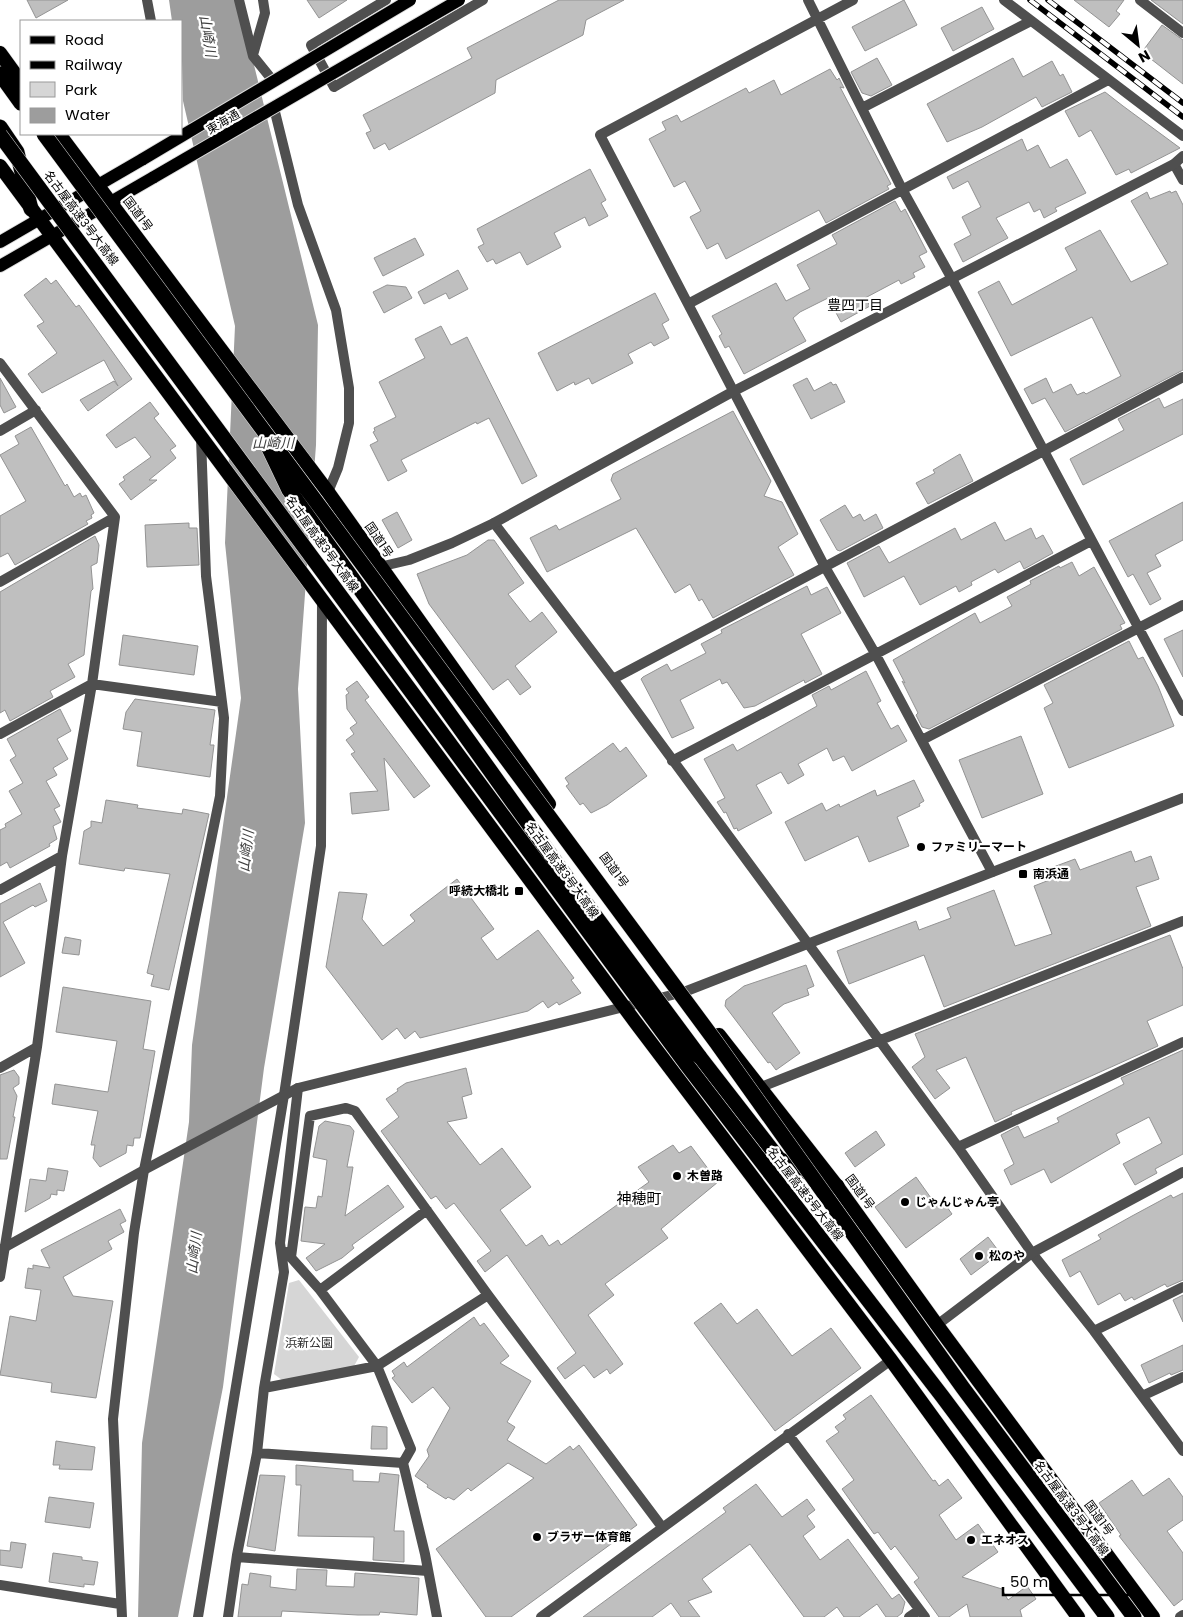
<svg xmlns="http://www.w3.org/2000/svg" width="1183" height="1617" font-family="Poppins,'Noto Sans JP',sans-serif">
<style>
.green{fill:#d6d6d6}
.water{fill:#9d9d9d}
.building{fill:#bfbfbf;stroke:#939393}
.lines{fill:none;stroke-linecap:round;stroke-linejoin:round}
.primary-casing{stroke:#dbdbdb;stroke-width:14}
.trunk-casing{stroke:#dbdbdb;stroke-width:15}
.motorway-casing{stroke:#dbdbdb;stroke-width:16}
.minor{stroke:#4f4f4f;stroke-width:10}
.tertiary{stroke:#4f4f4f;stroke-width:10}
.primary{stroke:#000;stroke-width:12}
.trunk{stroke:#000;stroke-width:14}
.motorway{stroke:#000;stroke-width:15}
.rail-casing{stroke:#000;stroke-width:5.5}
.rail{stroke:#fff;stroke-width:4;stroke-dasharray:11;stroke-linecap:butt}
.primary-bridge-casing{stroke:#dbdbdb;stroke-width:14;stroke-linecap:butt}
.motorway-bridge-casing{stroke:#dbdbdb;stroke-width:16;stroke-linecap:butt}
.primary-bridge{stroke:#000;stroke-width:12}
.motorway-bridge{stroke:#000;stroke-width:15}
.poi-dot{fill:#000;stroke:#fff;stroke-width:2}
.labels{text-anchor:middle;stroke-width:4.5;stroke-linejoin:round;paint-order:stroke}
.street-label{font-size:12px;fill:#000;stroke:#fff}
.poi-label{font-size:12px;font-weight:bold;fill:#000;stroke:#fff;text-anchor:start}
.park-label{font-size:12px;fill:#2d2d2d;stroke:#fff}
.water-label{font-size:14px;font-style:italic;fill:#3e3e3e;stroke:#fff}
.neighbourhood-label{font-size:14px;fill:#000;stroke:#fff}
.quarter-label{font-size:15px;fill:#000;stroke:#fff}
</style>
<rect width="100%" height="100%" fill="#fff"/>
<path class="green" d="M299,1280L359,1357L353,1368L282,1380L274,1374L289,1283Z"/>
<path class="water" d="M169,0H238L318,325L316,445L298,689L305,823L264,1068L223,1387L178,1617H138L142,1443L189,1122L192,1045L241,698L225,543L235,326L183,101L181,21H172Z"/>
<path class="building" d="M27,0H68L36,18Z
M307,0H347L319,18Z
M559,0H624L586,20L583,35L496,80L495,93L389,150L385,143L374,149L366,133L371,131L363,115L472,58L467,48Z
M904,0L917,25L865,51L852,27Z
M1074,0H1124L1116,11L1120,14L1109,27Z
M1151,0H1183V24Z
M982,7L994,29L953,51L941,28Z
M1162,25L1183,40V84L1142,52Z
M877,58L892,85L871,96L862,93L851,72Z
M1013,58L1023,77L1052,61L1060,76L1063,74L1072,92L1042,107L1036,97L982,127L947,142L927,104Z
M830,69L837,80L839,78L844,88L840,87L891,184L887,186L889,189L826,223L819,210L726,259L718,243L707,249L690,217L701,211L685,181L674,187L649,139L666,130L662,122L677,115L681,122L746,88L749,93L774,80L781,95Z
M1105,92L1123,106L1180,148L1131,173L1129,169L1116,175L1091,130L1079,137L1065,111Z
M1022,139L1027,151L1038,145L1050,168L1067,159L1086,193L1055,208L1057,211L1044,218L1040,209L1034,212L1029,202L996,218L1008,238L963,262L954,244L971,235L962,217L981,207L968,181L953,189L947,177Z
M590,169L606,200L601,203L608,216L589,226L585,217L554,233L561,247L527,265L520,252L496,264L493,259L487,262L478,247L484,244L477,229Z
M1170,191L1171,193L1176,191L1183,205V370L1065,432L1045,398L1032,404L1024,389L1046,378L1053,393L1071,384L1077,395L1084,392L1086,394L1121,376L1092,317L1011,356L978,292L999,281L1012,305L1077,270L1065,248L1100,230L1131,282L1168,264L1131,201L1147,192L1150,199Z
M895,201L901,212L905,209L927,252L919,256L925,267L913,273L915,277L901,284L899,280L865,298L870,306L841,322L828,298L800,312L793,318L806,341L744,374L729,346L725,348L719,336L722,334L712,316L776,283L786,301L810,289L797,265L837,244L832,235Z
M415,238L424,255L383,276L374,258Z
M458,270L468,289L449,299L446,293L424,304L418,292Z
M46,278L51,284L56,280L76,307L79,305L132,379L88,411L80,400L114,381L118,386L104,360L42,393L28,374L57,353L37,326L44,322L24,295Z
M387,285L406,287L412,298L384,313L373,292Z
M655,293L669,320L662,324L669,338L654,346L651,342L628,354L633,363L592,384L589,378L575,385L574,382L557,391L538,353Z
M441,326L451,345L467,337L537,476L522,484L489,418L477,424L476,422L401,460L407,471L388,481L370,445L378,441L373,432L375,431L374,428L396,417L379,382L425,358L415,339Z
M0,378L16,407L4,413L0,405Z
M807,378L814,391L831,382L833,385L836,384L845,402L811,419L793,385Z
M1159,398L1164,408L1183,399V434L1083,485L1070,459L1124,430L1118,419Z
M150,402L159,414L154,418L176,446L170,450L176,458L149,480H157L131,500L119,484L125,480L123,477L151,457L135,437L116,448L106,435Z
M733,411L771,481L764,496L782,502L798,534L778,547L794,575L713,618L702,599L699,601L690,584L675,593L636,528L547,572L530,538L556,525L559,530L621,499L611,480L613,474Z
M31,427L65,486L67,484L74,497L80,493L82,497L86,495L94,513L91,515L92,518L86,521L88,524L15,565L8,553L0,557V516L26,501L0,455L19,444L15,436Z
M960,454L973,481L928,504L916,483L935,473L933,470Z
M1183,502V540L1155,555L1161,566L1147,573L1161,599L1150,605L1133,574L1128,577L1109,541Z
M845,505L853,518L860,514L864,521L876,514L883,528L840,551L837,550L820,520Z
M397,512L412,540L398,548L382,520Z
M995,522L1005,541L1031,528L1036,539L1043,535L1053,553L1024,569L1020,561L998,573L995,569L971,582L972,585L959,592L956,586L920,605L904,576L864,597L847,563L879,546L889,563L955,528L961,540Z
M189,523V528H197L199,565L147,567L145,525Z
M95,536L99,545L97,563L91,566L93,589L91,591L84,655L68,664L75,677L50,691L53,697L10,721L5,710L0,713V592Z
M488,540H494L524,583L508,594L530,622L542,612L557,632L515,666L531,687L520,695L508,679L493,690L429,604L417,574L467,555Z
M1072,562L1079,576L1094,567L1125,623L1120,625L1122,629L929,729L922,727L916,715L918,713L902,681L905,683L893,660L975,613L980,623L1012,606L1007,597L1031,584L1030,581L1059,566L1060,568Z
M807,586L811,595L827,587L841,613L801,634L822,674L805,683L804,680L755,706L744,708L727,682L722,684L720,679L680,700L694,728L672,738L641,679L643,677L667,664L671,671L706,653L701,644L722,633L721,630Z
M1183,630V677L1164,639Z
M123,635L198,646L194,675L119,665Z
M1129,641L1138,659L1143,657L1158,686L1174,726L1069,768L1044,708L1053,703L1044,685Z
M866,671L881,701L877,703L891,729L898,725L907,741L852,771L844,756L833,761L827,748L798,764L804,775L788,784L781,772L756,785L772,813L738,831L737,828L734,829L726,812L724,813L717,802L725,798L704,759L733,744L737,751L817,706L812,695L829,686L831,690Z
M357,681L369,697L365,700L430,786L414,798L384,758L389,810L352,814L350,793L378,791L351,754L355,752L346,740L354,734L350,728L357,723L347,709L346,695L349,693L346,689Z
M135,699L215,710L210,745H214L210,777L137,766L142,732L123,729L126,712Z
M60,709L71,731L57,739L68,759L53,768L57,775L46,781L60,806L54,809L61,822L53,826L57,839L49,844L50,846L10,868L7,862L0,866V830L6,827L5,824L22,814L9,791L23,783L10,760L16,756L7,739Z
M1021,736L1043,794L982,818L959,760Z
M613,743L620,752L626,747L647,776L607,805L591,813L583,803L580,805L566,786L569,784L565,778Z
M914,780L924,801L919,804L920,806L897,817L909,846L869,862L858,836L805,861L785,822L822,803L826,811L839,804L840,807L875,790L877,796Z
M106,800L138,805L137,808L182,814L183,809L209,814L169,990L151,986L154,975L147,973L170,874L125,868L124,871L79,864L84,831L91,827V821L102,823Z
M1131,851L1135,862L1151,856L1159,879L1136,887L1151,926L944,1007L924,955L849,984L837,951L916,921L919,930L951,918L947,908L994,890L1015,946L1052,934L1034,886L1052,879L1048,869L1075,859L1080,870Z
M457,879L494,929L481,938L497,960L538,930L574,978L571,980L581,993L559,1005L557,1002L548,1008L543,1001L528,1011L420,1038L415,1031L405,1039L397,1028L382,1040L326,967L339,892L367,894L362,919L383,946L415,921L410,915Z
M40,883L47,901L35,907L33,905L3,922L25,963L0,977V904Z
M1170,935L1183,969V1005L1147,1021L1158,1046L1011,1112L1012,1114L995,1122L966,1057L936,1070L950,1088L935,1099L912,1067L925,1057L915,1034Z
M65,937L81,940L79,955L62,953Z
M806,965L814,986L807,989L809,995L784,1004L772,1013L800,1053L776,1070L770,1062L768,1063L725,1006L726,1000L744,986Z
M63,987L151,1001L143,1049L155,1051L140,1138H134L133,1146L127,1145L126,1153L100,1167L93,1158L95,1145H91L98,1111L52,1104L55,1084L108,1092L117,1041L56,1032Z
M1183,1050V1154L1155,1169L1157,1173L1135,1185L1123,1164L1162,1143L1149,1117L1116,1134L1120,1143L1051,1183L1044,1169L1011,1185L1004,1170L1014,1164L1001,1135L1018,1126L1024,1138L1059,1122L1057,1118L1124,1084L1121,1078Z
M466,1068L472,1094L462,1097L467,1118L447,1122L480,1165L502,1148L531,1187L500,1210L526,1246L542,1235L549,1246L558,1240L561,1245L649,1182L638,1167L673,1145L679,1153L691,1146L718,1182L661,1229L668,1238L605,1284L614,1295L588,1315L623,1364L610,1374L607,1369L594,1378L584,1365L565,1379L557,1368L576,1353L507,1255L485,1272L477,1261L491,1251L454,1203L446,1209L436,1196L431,1199L381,1131L399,1117L386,1099L398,1091L397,1089L406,1083Z
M14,1070L19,1077V1084L13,1088L17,1096L13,1117H15L7,1159H0V1075Z
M325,1121L350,1126L354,1131L347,1167H353L345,1216L388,1185L404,1207L352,1245L354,1248L342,1258L316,1271L306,1258L325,1244L301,1241L305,1207L316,1208L318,1196L322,1197L327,1160L313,1157L319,1126Z
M876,1131L885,1145L855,1167L845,1153Z
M48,1168L68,1171L64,1191L57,1190V1195L51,1194L50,1198L25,1212L30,1179L46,1181Z
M916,1177L936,1205L942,1200L952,1214L906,1248L875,1207Z
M1183,1193V1280L1167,1287L1165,1284L1134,1300L1132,1297L1125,1301L1120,1293L1098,1305L1080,1271L1070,1277L1062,1260L1101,1239L1098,1235L1132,1216L1171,1195L1173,1198Z
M120,1209L126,1221L120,1224L124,1232L108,1241L112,1249L63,1277L73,1296L113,1301L96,1398L51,1392L52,1383L0,1375L10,1316L36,1321L41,1290L25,1288L28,1268L33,1269V1265L50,1268L41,1250Z
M988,1237L1000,1253L971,1275L960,1259Z
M1183,1295V1322L1173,1300Z
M721,1303L737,1324L757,1309L792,1356L831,1328L861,1368L775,1431L694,1323Z
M474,1317L480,1326L484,1323L509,1356L500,1363L531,1381L507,1422L515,1427L507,1440L546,1464L570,1446L573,1450L579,1445L637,1525L511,1617H486L436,1549L534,1478L508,1463L471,1491L468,1488L454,1500L448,1497L446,1499L427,1487L428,1485L415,1476L429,1456L427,1450L450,1408L433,1387L412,1403L392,1378L395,1376L392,1371L404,1362L407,1367Z
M1183,1345V1370L1171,1375L1170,1373L1149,1383L1141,1365Z
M871,1395L933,1481L935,1480L939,1486L948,1479L962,1498L939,1515L956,1540L978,1524L998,1552L962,1577L1002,1589L1008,1600L1027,1586L1036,1599L1020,1610L1022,1617H970L967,1604L949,1617H939L914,1582L919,1578L895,1546L891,1550L878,1532L874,1534L842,1489L854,1480L826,1441L839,1432L835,1427L846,1419L843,1415Z
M372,1426L387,1427V1449H371Z
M56,1441L95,1447L92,1470L59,1469L60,1465H53Z
M296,1465L353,1470V1481L379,1482L380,1473L399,1475L394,1531H404V1562L373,1560L374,1537L298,1536L301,1485H296Z
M260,1475L285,1476L275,1551L247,1546Z
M1169,1478L1183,1497V1520L1167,1531L1183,1553V1599L1174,1606L1119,1536L1121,1535L1099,1503L1132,1480L1143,1496Z
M756,1484L782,1517L807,1499L815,1510L807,1516L815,1527L803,1536L820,1560L848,1539L892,1599L899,1594L905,1602L902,1613L897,1617H886L877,1604L859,1617H844L837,1607L824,1617H804L750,1544L702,1579L712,1592L688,1601L700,1617H681L671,1603L652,1617H583L726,1512L723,1508Z
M49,1497L94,1503L90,1528L45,1522Z
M11,1542L26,1544L22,1568L0,1565V1550L10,1551Z
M53,1553L82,1557V1560L98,1562L94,1585L84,1584V1587L49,1582Z
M297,1569L327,1570L326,1586L354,1587L355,1573L419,1578L417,1615L380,1612L379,1615H358L282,1611L281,1617H238L242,1584L248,1585L250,1573L271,1576L270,1587L296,1590Z"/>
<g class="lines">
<defs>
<path id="primary" d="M0,242L143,159
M0,266L154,177"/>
<path id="trunk" d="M0,53L21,82
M59,134L328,492L549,804
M0,166L636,1023L891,1360L1078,1617
M719,1035L837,1186L937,1325L1153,1617"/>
<path id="motorway" d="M0,74L21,103
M0,127L17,152L31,209
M699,1056L779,1159L837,1186"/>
</defs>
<use href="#primary" class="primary-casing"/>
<use href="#trunk" class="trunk-casing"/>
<use href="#motorway" class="motorway-casing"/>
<path class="minor" d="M147,0L151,21
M239,0L253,56L274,82
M386,0L311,45L334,87L483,0
M808,0L902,189L952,279L1183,711
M853,0L600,135L825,567L876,655L992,872
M1004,0L1183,136
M1140,0L1183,33
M253,55L265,13L263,0
M274,108L298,205L336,310L349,388V423L338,468L328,492
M862,108L1031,21
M1174,164L1183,180
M688,304L1108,80
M0,363L115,517L92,684L62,856L37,1047L0,1068
M0,431L36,410
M494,523L613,679L958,1147L1032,1253L1094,1331L1183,1451
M0,582L115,517
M613,679L1183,377
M0,734L92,684L222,702
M922,740L1183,605
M672,761L1091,541
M0,890L62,856
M761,1087L1183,921
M298,1088L280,1243L284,1272L264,1388L257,1453L403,1463L425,1554L437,1617
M958,1147L1183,1042
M286,1252L320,1290L377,1366L411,1449L403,1463
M291,1257L310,1116L346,1108L355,1111L488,1295L662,1527
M0,1277L37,1047
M320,1290L427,1210
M1094,1331L1183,1287
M264,1388L377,1366L488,1295
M1142,1396L1183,1377
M788,1434L925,1617
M237,1557L428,1571
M0,1585L120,1604
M122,1617L113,1419L134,1233L144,1170L220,796L224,718L206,576L201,438
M198,1617L284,1095L321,846L322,602
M228,1617L237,1555L257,1453
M541,1617L891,1360
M909,1617L919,1610"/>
<path class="tertiary" d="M379,567L409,560L452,543L494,523L734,391L1174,164L1183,156
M0,1250L144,1170L298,1088L684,992L1183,798
M937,1325L1032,1253L1183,1172
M1180,1617L1183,1615"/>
<use href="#primary" class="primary"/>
<use href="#trunk" class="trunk"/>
<use href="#motorway" class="motorway"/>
<defs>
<path id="rail" d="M1030,0L1183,117
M1048,0L1183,103"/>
</defs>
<use href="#rail" class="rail-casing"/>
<use href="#rail" class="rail"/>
<defs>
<path id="primary-bridge" d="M143,159L410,0
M154,177L459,0"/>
<path id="motorway-bridge" d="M44,134L716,1042L963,1388L1134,1617
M0,135L687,1065L942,1396L1107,1617
M267,444L289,490L565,875L699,1056"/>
</defs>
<use href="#primary-bridge" class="primary-bridge-casing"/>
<use href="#motorway-bridge" class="motorway-bridge-casing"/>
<use href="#primary-bridge" class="primary-bridge"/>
<use href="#motorway-bridge" class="motorway-bridge"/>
</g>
<g class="poi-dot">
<circle cx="921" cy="847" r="5"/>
<rect x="1018" y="869" width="10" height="10" rx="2.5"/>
<rect x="514" y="886" width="10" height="10" rx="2.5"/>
<circle cx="677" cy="1176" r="5"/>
<circle cx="905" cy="1202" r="5"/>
<circle cx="979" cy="1256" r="5"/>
<circle cx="537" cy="1537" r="5"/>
<circle cx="971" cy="1540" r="5"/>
</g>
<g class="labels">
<g class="street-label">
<text transform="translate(223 122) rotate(-30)" y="4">東海通</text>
<text transform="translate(138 214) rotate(53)" y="4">国道1号</text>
<text transform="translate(81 218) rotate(53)" y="4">名古屋高速3号大高線</text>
<text transform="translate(379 540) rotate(56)" y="4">国道1号</text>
<text transform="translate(322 544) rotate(54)" y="4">名古屋高速3号大高線</text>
<text transform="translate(562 870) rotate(54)" y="4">名古屋高速3号大高線</text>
<text transform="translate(614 870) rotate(54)" y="4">国道1号</text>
<text transform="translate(860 1192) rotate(54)" y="4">国道1号</text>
<text transform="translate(805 1194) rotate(52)" y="4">名古屋高速3号大高線</text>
<text transform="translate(1071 1508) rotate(53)" y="4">名古屋高速3号大高線</text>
<text transform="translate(1099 1518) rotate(54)" y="4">国道1号</text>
</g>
<g class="poi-label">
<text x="931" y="851">ファミリーマート</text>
<text x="1033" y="878">南浜通</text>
<text x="509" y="895" text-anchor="end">呼続大橋北</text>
<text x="687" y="1180">木曽路</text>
<text x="915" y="1206">じゃんじゃん亭</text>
<text x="989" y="1260">松のや</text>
<text x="547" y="1541">ブラザー体育館</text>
<text x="981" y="1544">エネオス</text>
</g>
<g class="park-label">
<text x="309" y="1347">浜新公園</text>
</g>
<g class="water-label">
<text transform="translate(208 36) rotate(81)" y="5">山崎川</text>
<text x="273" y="448">山崎川</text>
<text transform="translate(246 851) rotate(-83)" y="5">山崎川</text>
<text transform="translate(194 1253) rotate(-83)" y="5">山崎川</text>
</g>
<g class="neighbourhood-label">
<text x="855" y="310">豊四丁目</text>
</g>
<g class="quarter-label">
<text x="639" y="1204">神穂町</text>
</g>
</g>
<rect x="20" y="20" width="162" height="115" fill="#ffffff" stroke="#999999"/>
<rect x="30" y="36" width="25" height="8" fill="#000000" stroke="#999999"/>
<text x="65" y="45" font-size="15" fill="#000000">Road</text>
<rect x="30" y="61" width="25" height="8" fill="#000000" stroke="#999999"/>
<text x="65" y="70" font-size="15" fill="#000000">Railway</text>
<rect x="30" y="82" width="25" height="15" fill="#d6d6d6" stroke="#999999"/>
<text x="65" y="95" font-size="15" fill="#000000">Park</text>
<rect x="30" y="108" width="25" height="15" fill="#9d9d9d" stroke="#999999"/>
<text x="65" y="120" font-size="15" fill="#000000">Water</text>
<g transform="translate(1138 45) rotate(151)" stroke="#ffffff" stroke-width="4" paint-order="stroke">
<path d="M0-4L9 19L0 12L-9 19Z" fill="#000000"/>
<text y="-8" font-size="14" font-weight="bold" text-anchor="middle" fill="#000000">N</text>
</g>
<path d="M1003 1587v8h125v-8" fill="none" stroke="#000000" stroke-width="2.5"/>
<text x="1010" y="1587" font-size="15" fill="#000000" stroke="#ffffff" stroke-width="4" paint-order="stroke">50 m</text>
</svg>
